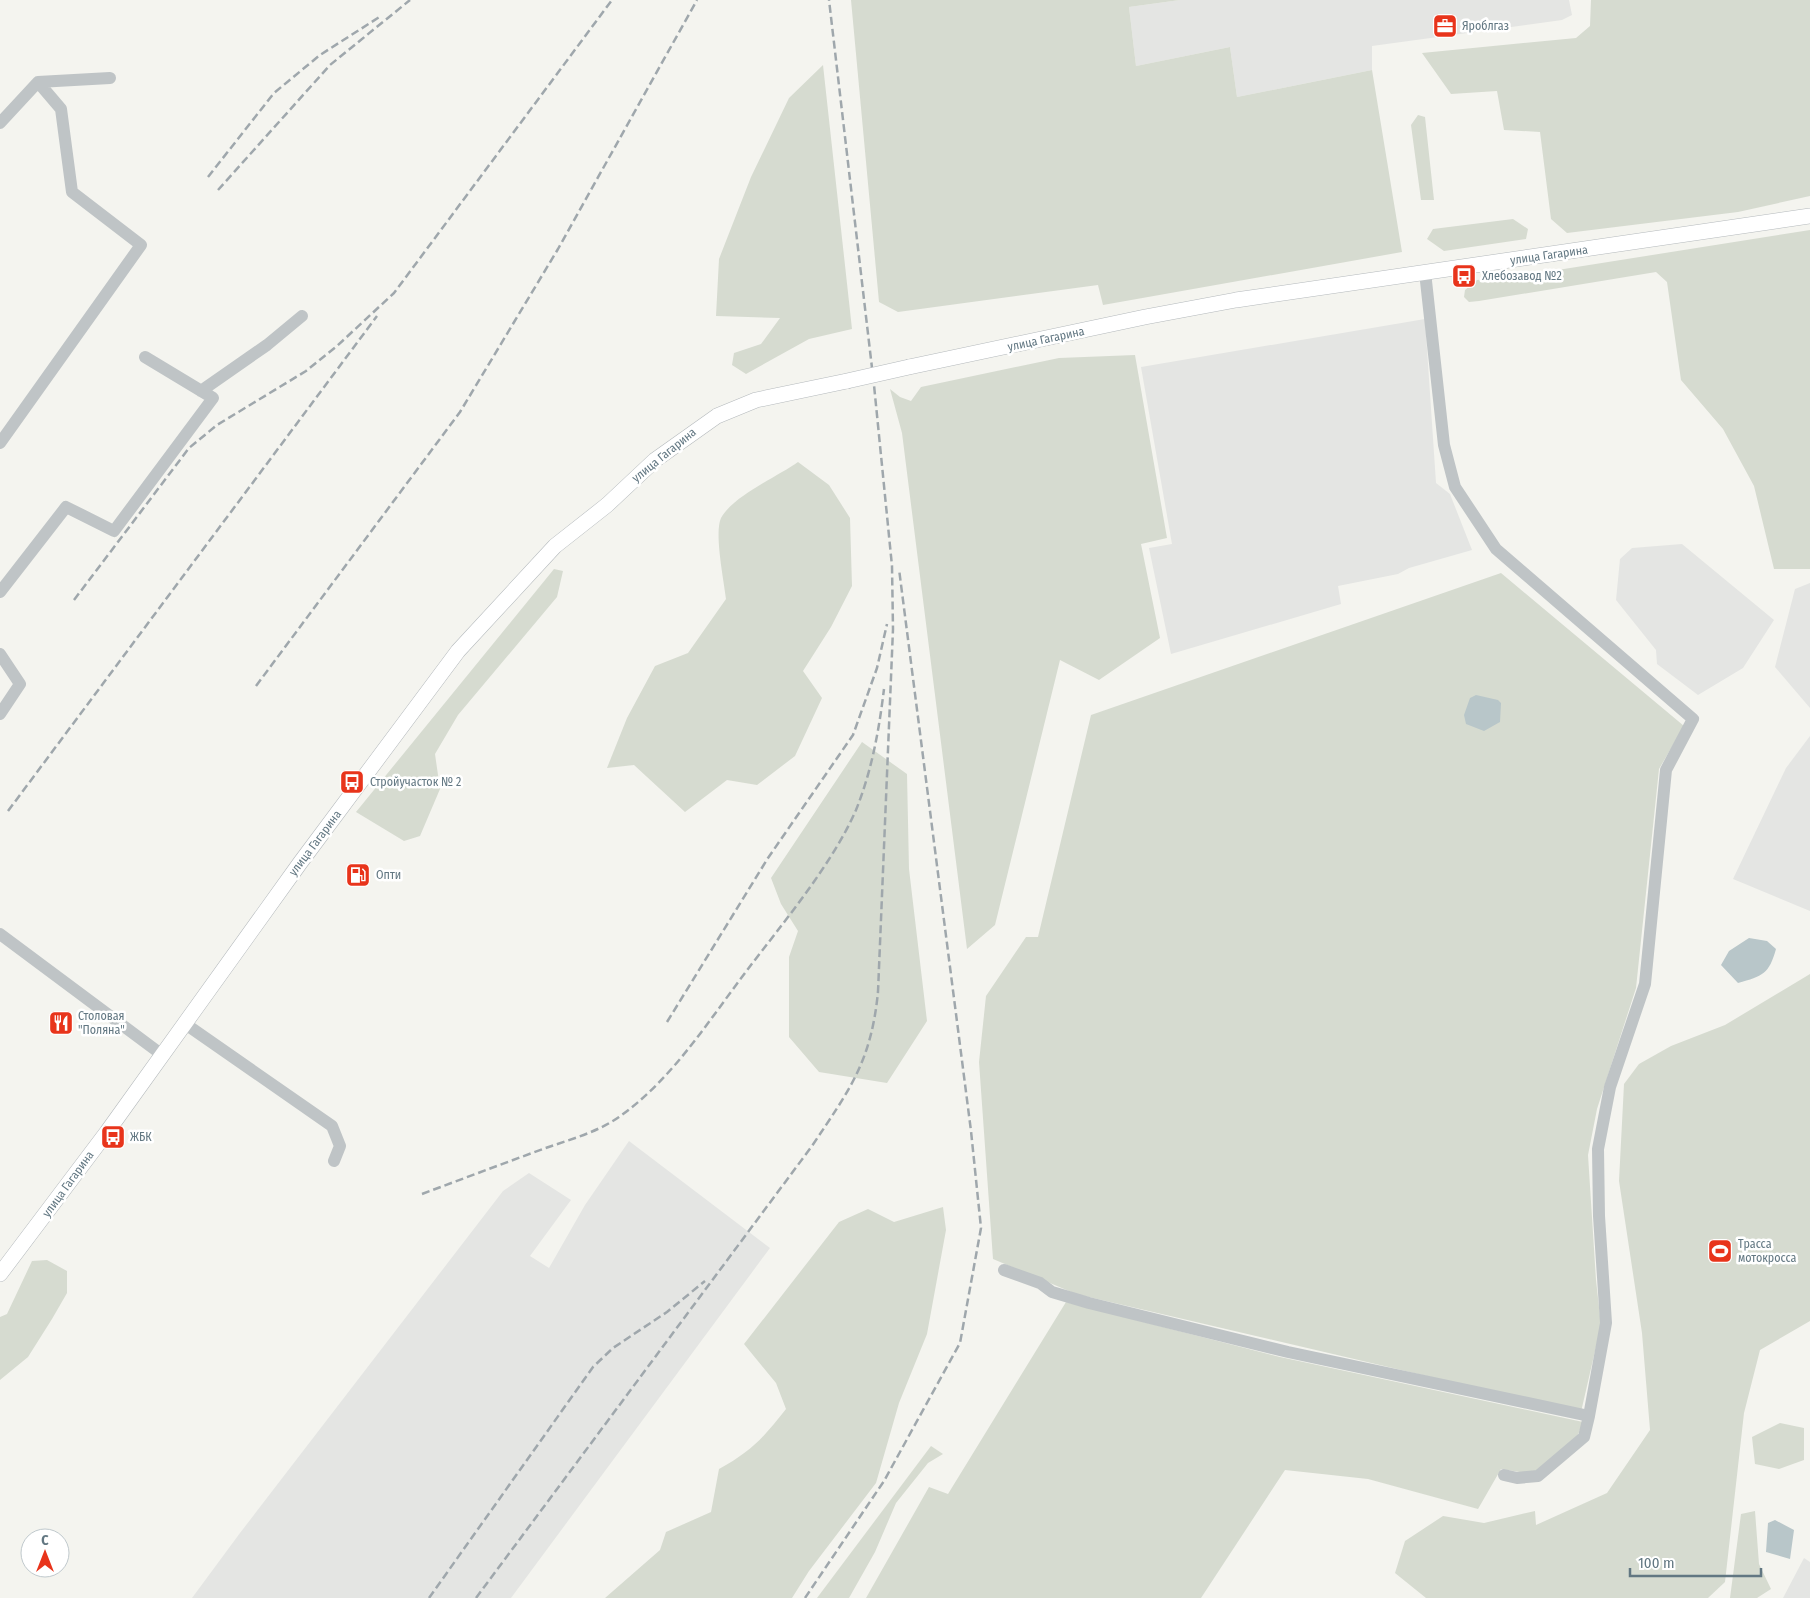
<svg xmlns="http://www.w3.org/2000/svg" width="1810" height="1598" font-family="'Fira Sans Condensed',sans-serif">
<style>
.built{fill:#e4e5e3}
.green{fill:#d6dbd0}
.water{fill:#b8c6c9}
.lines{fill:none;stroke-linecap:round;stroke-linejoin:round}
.major-casing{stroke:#b4b9bc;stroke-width:16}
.minor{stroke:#bfc4c6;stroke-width:12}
.major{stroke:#fff;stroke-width:15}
.rail{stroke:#9fa7ac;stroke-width:2.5;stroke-dasharray:8 4;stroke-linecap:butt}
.major-bridge-casing{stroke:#b4b9bc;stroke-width:16;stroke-linecap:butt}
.major-bridge{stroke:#fff;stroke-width:15}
.labels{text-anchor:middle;stroke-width:5;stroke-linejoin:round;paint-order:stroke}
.poi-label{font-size:12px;fill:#627782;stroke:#fff;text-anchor:start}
.street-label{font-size:12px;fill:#627782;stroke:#fff}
</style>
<rect width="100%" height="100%" fill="#f4f4ef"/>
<path class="built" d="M1180,0H1569L1572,15L1562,20L1372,46V70L1237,97L1230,47L1136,66L1129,7Z
M1425,319L1436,483L1450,494L1472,550L1409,568L1398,574L1338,586L1341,604L1171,654L1149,548L1172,544L1141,367Z
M1682,544L1774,620L1743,668L1698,695L1657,664L1656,650L1616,600L1620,559L1632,548Z
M1810,583V708L1775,667L1795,589Z
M1810,736V911L1733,879L1786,768Z
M629,1141L770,1248L511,1598H192L240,1533L503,1191L529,1173L571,1200L530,1256L549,1268L585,1205Z
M1804,1558L1810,1562V1598H1783Z"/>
<path class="green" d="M851,0H1180L1129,7L1136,66L1230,47L1237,97L1372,70L1402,252L1103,305L1098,285L898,312L879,302Z
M1591,0H1810V196L1738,212L1567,233L1551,219L1540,132L1504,130L1497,91L1451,94L1422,53L1576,38L1590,26Z
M823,65L852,329L809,339L746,374L732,365L734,353L761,344L780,318L716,316L719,259L751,177L789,98Z
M1418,115L1425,117L1434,200H1421L1411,125Z
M1513,219L1528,229L1526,239L1444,251L1427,239L1433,229Z
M1810,230V569H1774L1754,486L1723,429L1681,380L1667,282L1656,272L1479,301L1469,302L1464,297L1465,290L1477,280L1526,275Z
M1135,355L1167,538L1141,544L1160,638L1099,680L1060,660L995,925L967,949L902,433L890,389L900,397L911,401L921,387L1059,358Z
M798,462L829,485L850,518L852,586L831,627L803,671L822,698L795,756L757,785L727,780L685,812L634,765L607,768L627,718L655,666L688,653L726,599C724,581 714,533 721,518C733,496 777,477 798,462Z
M554,569L563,571L557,597L458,715L435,754L440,789L420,836L404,841L356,812Z
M1501,573L1684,726L1659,769L1636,988L1597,1109L1588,1155L1596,1280L1601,1325L1581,1412L1076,1294L993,1259L979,1062L986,996L1026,937H1038L1091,715Z
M862,742L907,774L909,869L927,1021L887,1083L819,1072L789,1037V957L798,931L781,904L771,878Z
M1810,974V1321L1760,1350L1744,1413L1725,1582L1708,1598H1426L1395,1573L1405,1541L1443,1516L1484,1523L1535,1511L1536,1525L1607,1493L1650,1430L1642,1333L1619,1181L1624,1084L1639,1064L1671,1046L1725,1025Z
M943,1207L946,1230L927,1334L899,1403L876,1483L809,1571L792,1598H605L660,1550L666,1532L711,1512L719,1469C752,1451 763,1438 786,1409L776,1383L744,1344L839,1222L868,1209L894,1222Z
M47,1260L67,1271V1293L52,1319L28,1357L0,1380V1317L7,1314L32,1261Z
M1066,1302L1280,1357L1583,1422L1575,1442L1532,1474L1501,1469L1478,1509L1368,1479L1285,1470L1201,1598H866L929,1487L948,1494Z
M1780,1423L1804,1428V1460L1779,1469L1755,1464L1752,1437Z
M931,1446L943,1454L928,1463L896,1503L875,1552L849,1598H817Z
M1755,1511L1759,1564L1771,1589L1757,1598H1730L1741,1514Z"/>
<path class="water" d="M1476,695L1498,700L1501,703L1500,722L1484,731L1466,724L1464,715L1470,698Z
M1749,938L1767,941L1776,949C1769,974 1763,976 1738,983L1721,965L1729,951Z
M1775,1520L1794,1530L1790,1559L1766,1552L1768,1523Z"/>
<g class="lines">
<defs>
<path id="major" d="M909,367L1145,317L1236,300L1810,216
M0,1274L107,1132L300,863L458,651L555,546L607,505L655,460L717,416L756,400L847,381"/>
</defs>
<use href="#major" class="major-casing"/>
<path class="minor" d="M0,123L38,82L110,78
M201,391L267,345L302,316
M0,443L141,245L72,192L61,109L38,82
M0,592L66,507L114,531L213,398L145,357
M0,654L20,684L0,714
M0,934L161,1054
M184,1023L332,1126L340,1146L334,1161
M1004,1270L1040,1283L1052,1292L1089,1303L1288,1352L1589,1416L1606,1323L1599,1216L1598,1149L1610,1087L1645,984L1666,770L1693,719L1496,549L1455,487L1444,445L1425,272
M1504,1475L1517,1478L1538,1476L1584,1437L1589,1416"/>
<use href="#major" class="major"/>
<path class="rail" d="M208,177L274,93L320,55L381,16
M218,190L330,65L410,0
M74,600L189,448L217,425L306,371L337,346L394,293L612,0
M256,686L460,412L558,249L697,0
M8,811L377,316
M667,1022L768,858L853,735L877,668L887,624
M422,1194C462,1179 502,1164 543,1149C568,1140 596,1133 619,1117C672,1080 709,1020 748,969C783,923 833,863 856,810C872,770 879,730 884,689
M429,1598L593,1367L613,1348L667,1312L705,1281
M476,1598L812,1146C850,1089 871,1062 878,992L893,629L892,566L874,385L829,0
M805,1598L884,1481L960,1343L981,1228L971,1131L899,569"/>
<defs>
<path id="major-bridge" d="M847,381L909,367"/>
</defs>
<use href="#major-bridge" class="major-bridge-casing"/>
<use href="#major-bridge" class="major-bridge"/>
</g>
<defs>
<symbol id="office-square" viewBox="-11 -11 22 22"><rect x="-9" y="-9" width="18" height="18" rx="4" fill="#e8341b" stroke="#fff"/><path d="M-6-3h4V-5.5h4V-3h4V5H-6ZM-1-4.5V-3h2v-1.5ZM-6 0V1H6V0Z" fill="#fff"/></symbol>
<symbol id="bus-square" viewBox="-11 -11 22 22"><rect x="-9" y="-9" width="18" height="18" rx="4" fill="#e8341b" stroke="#fff"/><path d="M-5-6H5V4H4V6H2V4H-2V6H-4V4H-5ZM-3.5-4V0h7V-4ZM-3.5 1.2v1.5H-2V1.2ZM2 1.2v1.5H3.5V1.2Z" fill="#fff"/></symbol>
<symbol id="fuel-square" viewBox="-11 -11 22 22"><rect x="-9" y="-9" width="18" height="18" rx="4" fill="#e8341b" stroke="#fff"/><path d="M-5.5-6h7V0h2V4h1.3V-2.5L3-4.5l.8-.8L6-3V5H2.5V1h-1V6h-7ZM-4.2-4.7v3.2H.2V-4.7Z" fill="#fff"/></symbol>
<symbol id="restaurant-square" viewBox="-11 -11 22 22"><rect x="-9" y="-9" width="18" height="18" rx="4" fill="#e8341b" stroke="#fff"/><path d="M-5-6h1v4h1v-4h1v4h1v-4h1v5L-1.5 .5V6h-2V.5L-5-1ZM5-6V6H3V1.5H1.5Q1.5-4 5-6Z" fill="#fff"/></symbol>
<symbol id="stadium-square" viewBox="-11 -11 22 22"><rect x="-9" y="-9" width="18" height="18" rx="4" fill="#e8341b" stroke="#fff"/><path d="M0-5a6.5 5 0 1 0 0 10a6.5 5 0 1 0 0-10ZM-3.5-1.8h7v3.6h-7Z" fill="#fff"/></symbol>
</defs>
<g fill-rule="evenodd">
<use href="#office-square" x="1431" y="12" width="28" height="28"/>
<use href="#bus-square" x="1450" y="262" width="28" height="28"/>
<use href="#bus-square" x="338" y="768" width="28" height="28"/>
<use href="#fuel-square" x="344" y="861" width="28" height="28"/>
<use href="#restaurant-square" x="47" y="1009" width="28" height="28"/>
<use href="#bus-square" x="99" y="1123" width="28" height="28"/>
<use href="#stadium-square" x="1706" y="1237" width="28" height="28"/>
</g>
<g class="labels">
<g class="poi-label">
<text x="1462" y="30">Яроблгаз</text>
<text x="1482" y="280">Хлебозавод №2</text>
<text x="370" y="786">Стройучасток № 2</text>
<text x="376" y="879">Опти</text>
<text x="78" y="1020">Столовая<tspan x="78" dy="14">"Поляна"</tspan></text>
<text x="130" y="1141">ЖБК</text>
<text x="1738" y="1248">Трасса<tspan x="1738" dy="14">мотокросса</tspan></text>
</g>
<g class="street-label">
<text transform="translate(1549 255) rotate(-8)" y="4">улица Гагарина</text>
<text transform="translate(1046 339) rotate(-12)" y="4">улица Гагарина</text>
<text transform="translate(664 455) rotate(-39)" y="4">улица Гагарина</text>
<text transform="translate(315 843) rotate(-53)" y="4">улица Гагарина</text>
<text transform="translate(68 1184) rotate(-54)" y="4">улица Гагарина</text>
</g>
</g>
<g transform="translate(45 1553)"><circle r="24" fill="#ffffff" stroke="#c0c9cd"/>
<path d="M0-4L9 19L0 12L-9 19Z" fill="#e8341b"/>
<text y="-8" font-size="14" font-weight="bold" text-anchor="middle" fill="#627782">С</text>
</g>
<path d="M1630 1568v8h131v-8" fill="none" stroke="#627782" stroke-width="2.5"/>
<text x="1638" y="1568" font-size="15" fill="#627782" stroke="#ffffff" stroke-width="4" paint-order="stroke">100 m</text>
</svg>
